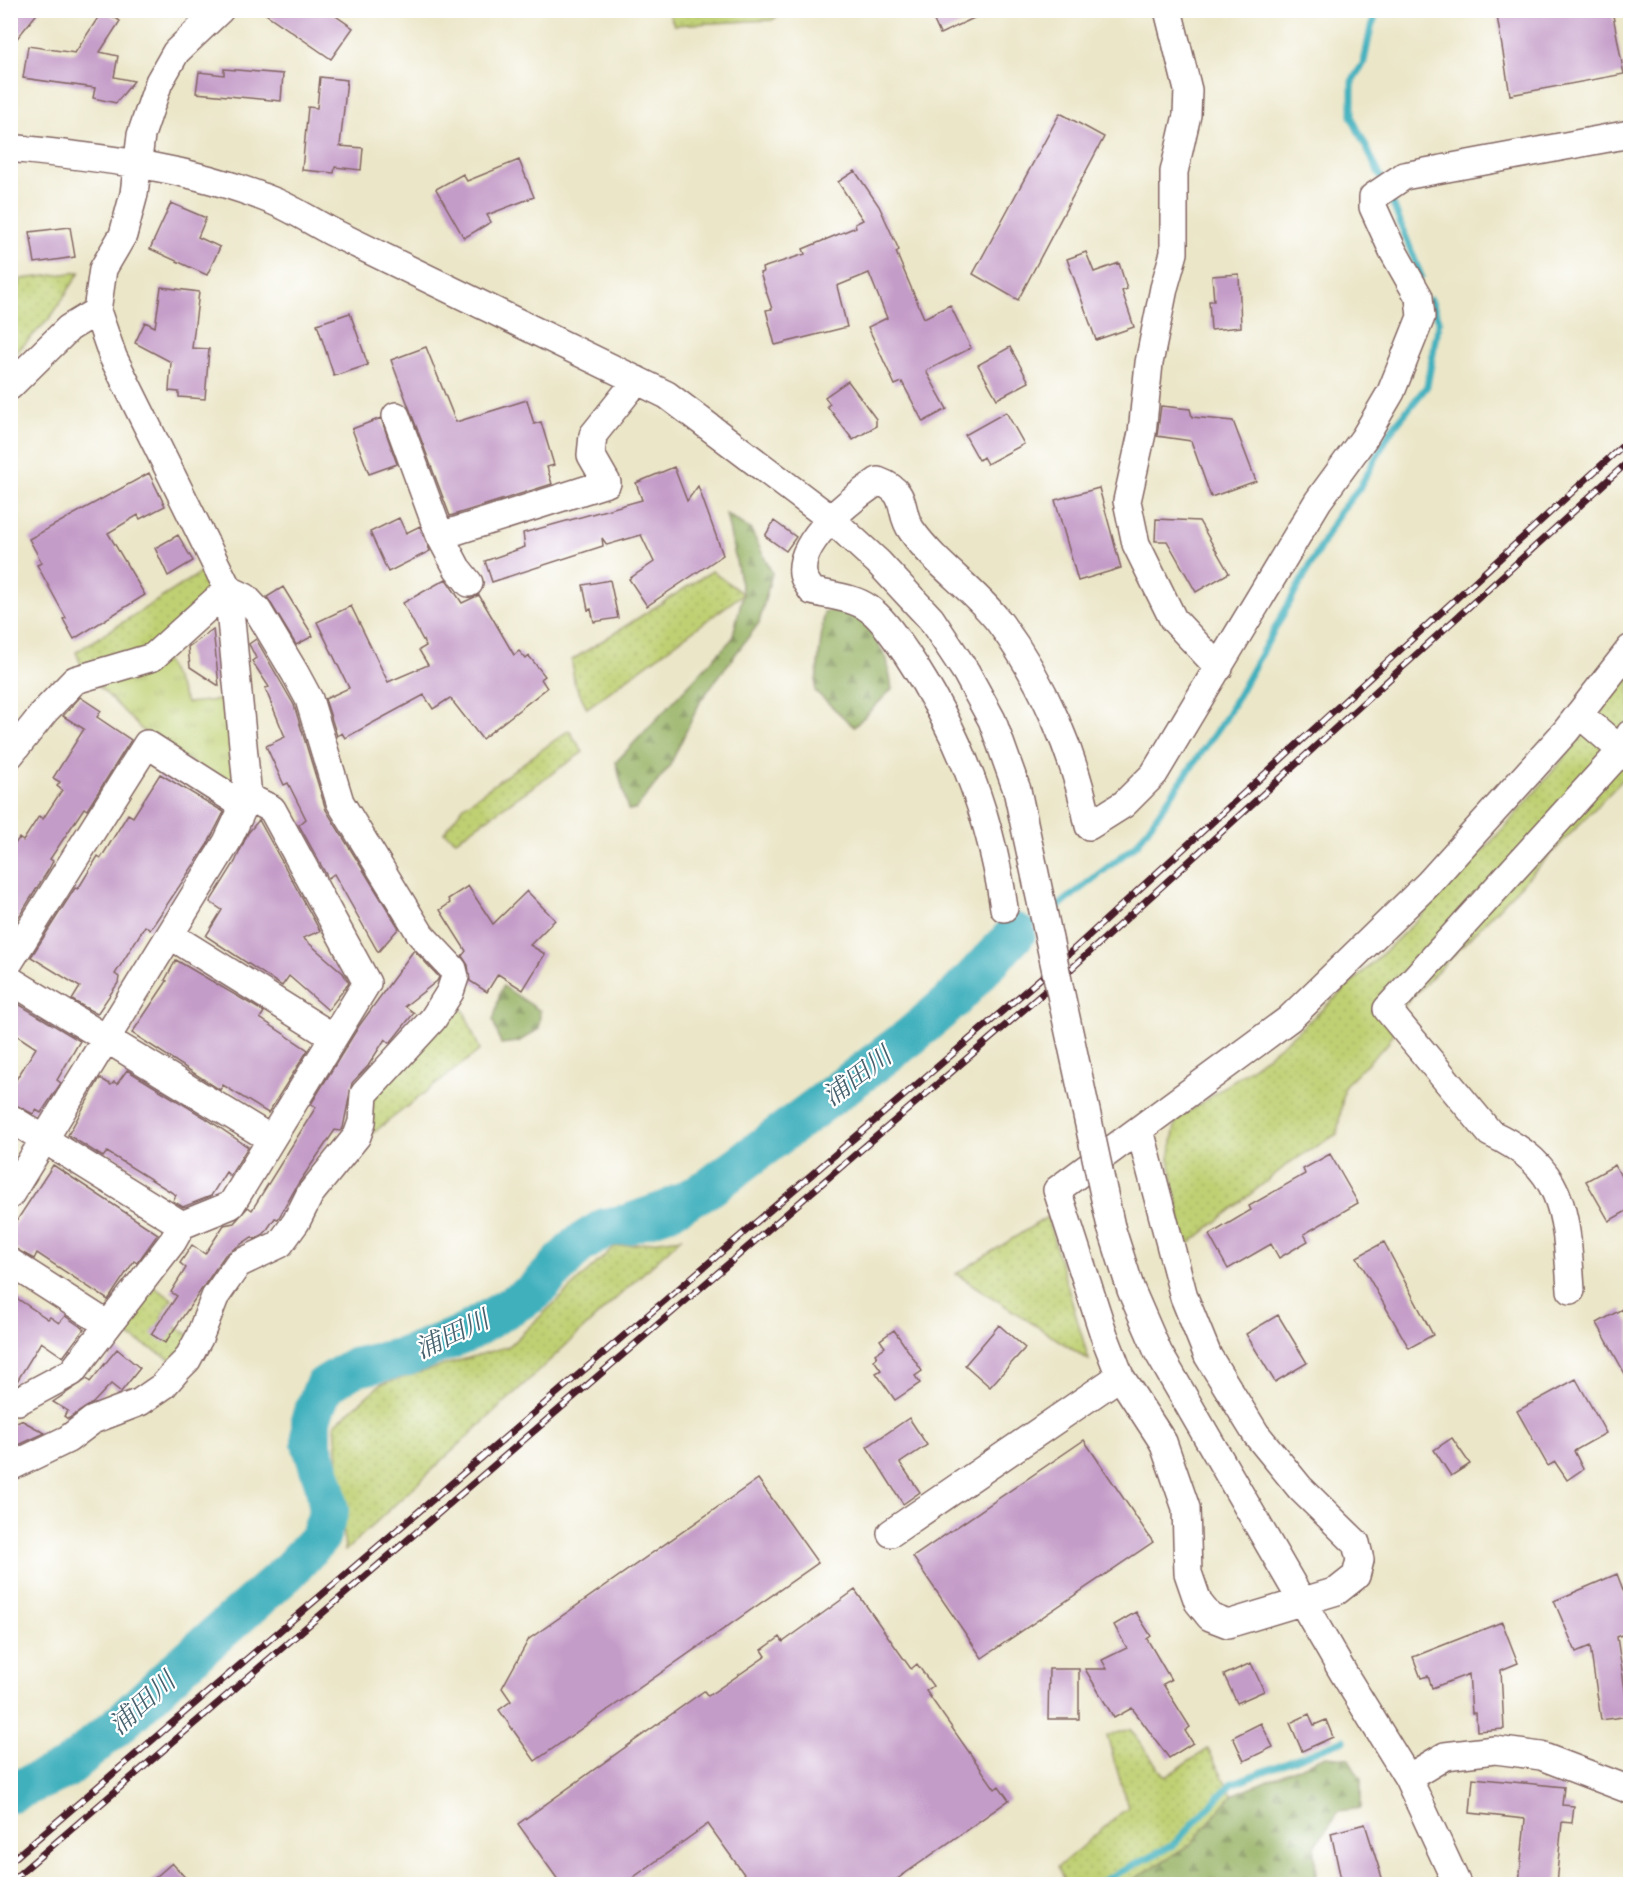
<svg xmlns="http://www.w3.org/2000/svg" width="1641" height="1895" font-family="'IM FELL DW Pica','Noto Serif JP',serif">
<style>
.grass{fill:url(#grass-dots);stroke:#84784f;stroke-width:1.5}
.forest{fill:url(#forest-firs);stroke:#706848;stroke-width:1.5}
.park{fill:url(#park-tufts);stroke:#84784f;stroke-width:1.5}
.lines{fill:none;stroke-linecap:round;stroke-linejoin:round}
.stream{stroke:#41b0bd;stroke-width:7}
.river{stroke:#41b0bd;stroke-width:40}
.building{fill:#c49cc8}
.minor-casing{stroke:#826562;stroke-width:30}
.minor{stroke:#fff;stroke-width:27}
.rail-casing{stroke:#4a1f2b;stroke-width:7}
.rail{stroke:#fff;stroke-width:4.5;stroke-dasharray:14;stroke-linecap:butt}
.minor-bridge-casing{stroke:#826562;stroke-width:30;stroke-linecap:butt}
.minor-bridge{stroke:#fff;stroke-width:27}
.labels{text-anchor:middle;stroke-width:4.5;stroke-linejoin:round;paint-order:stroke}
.water-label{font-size:26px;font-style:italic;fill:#46606d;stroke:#fff}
</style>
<defs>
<pattern id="grass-dots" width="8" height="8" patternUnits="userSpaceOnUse" patternTransform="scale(1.5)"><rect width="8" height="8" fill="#bfd073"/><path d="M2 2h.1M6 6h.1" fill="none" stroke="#a6b264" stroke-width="1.8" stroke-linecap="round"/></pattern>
<pattern id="forest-firs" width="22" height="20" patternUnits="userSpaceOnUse" patternTransform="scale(1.5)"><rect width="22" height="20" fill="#97b265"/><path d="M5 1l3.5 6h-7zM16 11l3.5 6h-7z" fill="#7d9053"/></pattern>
<pattern id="park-tufts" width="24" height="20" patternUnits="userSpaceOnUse" patternTransform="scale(1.5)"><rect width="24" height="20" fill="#bfd073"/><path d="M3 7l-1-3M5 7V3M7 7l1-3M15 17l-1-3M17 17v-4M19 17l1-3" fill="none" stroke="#a6b264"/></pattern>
</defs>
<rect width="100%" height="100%" fill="#fff"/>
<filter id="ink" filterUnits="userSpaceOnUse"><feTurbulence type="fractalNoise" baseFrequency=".0167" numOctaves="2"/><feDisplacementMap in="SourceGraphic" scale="12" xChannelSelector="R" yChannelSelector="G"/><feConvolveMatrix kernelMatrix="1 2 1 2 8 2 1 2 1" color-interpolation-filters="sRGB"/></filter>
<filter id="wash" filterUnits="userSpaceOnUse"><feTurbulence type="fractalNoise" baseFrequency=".008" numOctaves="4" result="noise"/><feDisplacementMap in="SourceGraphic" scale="24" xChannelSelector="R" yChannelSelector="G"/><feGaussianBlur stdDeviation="1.35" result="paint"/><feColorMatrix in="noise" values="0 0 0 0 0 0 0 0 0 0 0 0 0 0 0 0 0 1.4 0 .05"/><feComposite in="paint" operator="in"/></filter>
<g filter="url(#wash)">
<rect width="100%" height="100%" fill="#ebe6c8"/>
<path class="grass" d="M668,11H786L772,20L674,25Z
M80,272L51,317L11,358V310L21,279Z
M205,570L211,593L145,656L84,672L76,652Z
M712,571L743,594L587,708L574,682L572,660Z
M1630,674V766L1628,774L1406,1004L1388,1043L1345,1085L1337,1134L1289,1163L1185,1247L1169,1159L1176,1121C1217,1091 1262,1063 1300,1029C1420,925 1535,801 1630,674Z
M569,730L583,752L456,840L444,832L464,806Z
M453,1000L464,1011L480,1050L364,1140L374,1094Z
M1047,1217L1089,1360L956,1274Z
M681,1238L345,1551L335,1424L381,1384L509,1346L614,1247Z
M151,1285L172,1299L161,1317L194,1338L177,1363L116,1329Z
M1130,1729L1165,1777L1208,1749L1232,1795L1191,1844L1126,1884H1065L1058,1867L1128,1807L1107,1736Z"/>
<path class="forest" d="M726,514L751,530L772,573L759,623L701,700L669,767L635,810H628L616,762L732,639L743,594Z
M839,608L864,622L887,659L892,689L854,727L815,691L824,612Z
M503,986L540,1011L539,1029L518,1042L501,1044L493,1020C498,1008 497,997 503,986Z
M1326,1756L1348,1758L1361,1779V1808L1339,1811L1315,1846L1316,1884H1126L1191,1844L1232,1795Z"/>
<path class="park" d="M166,661L187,703L227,699L236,778L222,783L142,730L96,683Z"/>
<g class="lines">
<path class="stream" d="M1378,10L1371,27L1364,62L1352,81V118L1384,184
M1389,194L1421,276
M1051,912L1137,844L1225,719L1339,513L1360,487L1390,432L1427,386L1439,321L1431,300
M1016,933L1039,920
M1097,1884L1173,1845L1231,1784L1344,1740"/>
<path class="river" d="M10,1793L66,1769L123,1721L181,1666L288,1572L320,1537L329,1511L325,1486L311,1443V1418L324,1386L353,1368L404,1357L464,1334L534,1292L578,1245L605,1228L628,1224L668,1210L710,1187L911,1036L955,998L1016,933"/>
</g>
<g id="blocks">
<path class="building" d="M10,10H40L10,47Z
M103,10L120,21L100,52L118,56L114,77L134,81L116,103L93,98L95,88L23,78L28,46L75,53Z
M260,10H327L353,28L331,59Z
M929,10H991L940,34Z
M1496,10H1612L1624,74L1510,95Z
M224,69L283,74L281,101L196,93L199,72L224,75Z
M320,77L347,80L340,146L363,148L361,170L335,167L334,173L302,170L308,107L317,108Z
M1060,113L1104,137L1018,300L973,274Z
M519,160L534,197L487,215L491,222L464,238L436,189L463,174L467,181Z
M855,171L879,206L899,250L896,252L924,318L950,305L971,348L926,371L947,409L923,422L902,382L895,385L868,327L887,318L869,273L837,286L847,327L775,345L766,310L772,309L760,273L763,272L762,268L805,254L803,249L856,227L855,224L863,220L838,182Z
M171,203L206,218L198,237L220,247L207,275L150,249Z
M70,227L75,257L35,263L30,232Z
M1086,252L1094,272L1119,263L1127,289L1122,291L1134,327L1096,340L1067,259Z
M1239,274L1241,327L1211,330L1209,301H1214L1212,276Z
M161,287L199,292L192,348L209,349L205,399L179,397V392L169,391L171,362L135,343L145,322L155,327Z
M350,313L368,365L334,376L317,324Z
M426,347L456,422L527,400L534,424L541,422L554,465L547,467L552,484L450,516L391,360Z
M1010,347L1029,382L997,399L978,365Z
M848,381L876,419V426L853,440L827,406L830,404L825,397Z
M1161,406L1190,409L1192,417L1233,421L1256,481L1211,497L1191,441L1157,436Z
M1006,412L1024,444L987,464L983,457L979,460L965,435Z
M381,418L397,464L369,474L352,429Z
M674,467L687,501L698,486L723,555L647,606L629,579L654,562L641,535L607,545L602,538L603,546L492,582L485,561L525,547L523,533L642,500L636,483Z
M149,473L165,506L140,519L138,515L108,533L145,595L74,639L63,619L66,618L37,565L42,563L29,539Z
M1099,488L1121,568L1078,581L1055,500Z
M399,518L406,533L420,526L430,551L388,572L370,532Z
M1156,519L1199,521L1229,573L1196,592L1167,541H1155Z
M774,521L796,537L786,551L765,536Z
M178,535L193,561L168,576L155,548Z
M446,579L462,603L479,595L514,655L519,651L526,659L529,656L545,676L541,679L547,688L482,739L450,698L433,709L424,695L345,738L342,733L337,736L325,699L349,688L317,622L351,606L388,682L428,665L419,650L426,646L403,603Z
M610,580L618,618L594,622L591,609L588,610L583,585Z
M283,587L313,636L296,645L267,597Z
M213,629L219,686L190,667L188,647Z
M256,639L294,705L326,810L399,928L378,952L334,874L328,878L299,825L306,819L288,783L284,785L266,746L285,737L265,688L269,687L252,661L256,658L249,644Z
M80,697L101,711L97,717L131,740L87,810L84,808L50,859L53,861L49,869L10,931V851L19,838L23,841L39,816L43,819L62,790L57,786L60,782L53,778L84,729L63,716Z
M160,774L224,812L207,845L150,930L145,926L115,974L119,977L118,983L97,1014L72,1000L80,987L31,957L75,888L78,889L98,856L101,858L128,814L133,817Z
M259,820L320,931L303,938L343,973L349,983L328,1010L289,976L282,986L206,936L222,910L210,902L235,862L248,833Z
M468,886L493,924L527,891L555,920L530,945L545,954L523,990L498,974L487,992L470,981L468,965L462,956L466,951L440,910L450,903L448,899Z
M414,950L439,977L437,981L405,1006L414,1013L390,1043L385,1039L368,1066L352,1083L343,1128L340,1131L335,1130L298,1184L278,1219L275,1218L264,1234L255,1239L252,1237L225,1255L165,1343L151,1334L177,1296L171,1292L186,1268L180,1263L192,1245L205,1254L224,1225L234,1223L248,1207L252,1210L316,1107L311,1104L359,1026Z
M176,960L264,1012L260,1018L308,1050L268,1113L223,1085L220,1090L132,1033L167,981L165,980Z
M10,999L80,1041L57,1080L61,1083L41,1113L36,1110L33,1114L10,1102V1089L36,1048L10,1031Z
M127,1070L204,1117L248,1147L230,1176L226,1172L211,1196L183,1207L173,1201L176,1195L107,1152L103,1157L68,1135L100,1078L111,1085L114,1082L117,1084Z
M1330,1154L1358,1203L1304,1234L1308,1241L1279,1258L1271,1244L1228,1269L1209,1235L1251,1210L1249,1206L1305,1174L1303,1169Z
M53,1165L158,1234L137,1263L134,1261L108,1300L37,1253L34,1259L10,1246V1231Z
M1615,1165L1630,1194V1209L1609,1221L1586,1181Z
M1384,1242L1433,1335L1409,1348L1357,1257Z
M10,1281L17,1285L12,1295L48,1319L50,1317L59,1323L65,1316L84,1329L63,1357L41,1342L16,1383L10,1382Z
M1622,1309L1630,1324V1383L1597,1323Z
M1278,1315L1307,1363L1275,1382L1246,1334Z
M999,1325L1025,1348L990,1387L965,1365Z
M894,1330L922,1371L915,1376L920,1383L895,1400L876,1373L881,1370L874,1360L877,1357L875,1354L885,1347L880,1340Z
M117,1349L140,1368L121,1392L111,1384L93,1403L68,1419L64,1416L68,1411L53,1402L87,1379L90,1382Z
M1576,1379L1606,1433L1574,1451L1583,1469L1567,1480L1555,1462L1548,1466L1517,1411Z
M909,1418L927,1445L900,1463L920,1492L903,1504L867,1447Z
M21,1420L45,1433L10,1449V1425Z
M1452,1438L1470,1464L1451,1476L1434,1450Z
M1084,1440L1153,1542L982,1658L913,1557Z
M758,1479L818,1563L535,1761L499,1710L511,1701L502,1688L529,1639Z
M1617,1574L1630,1608V1631L1617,1637L1629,1716L1601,1720L1590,1646L1576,1652L1554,1601Z
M855,1590L911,1669L917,1664L933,1686L926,1691L995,1789L999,1786L1009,1800L890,1884H751L708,1824L624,1884H561L518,1824L704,1691L708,1696L766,1656L762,1650L780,1637L783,1642Z
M1136,1612L1151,1636L1147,1639L1171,1680L1163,1684L1190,1727L1185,1731L1193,1743L1169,1758L1132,1708L1114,1718L1085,1669H1107L1102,1660L1127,1648L1114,1625Z
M1502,1622L1518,1663L1501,1670L1504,1729L1477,1731L1476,1713H1472L1469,1674L1432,1688L1428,1676L1421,1678L1413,1657Z
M1251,1663L1264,1691L1237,1703L1224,1675Z
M1049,1669H1079V1719H1048Z
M1309,1714L1314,1725L1326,1720L1333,1737L1302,1751L1290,1723Z
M1261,1723L1273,1747L1244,1761L1233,1737Z
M1473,1778L1564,1787L1562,1805L1574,1806L1572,1823L1562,1822L1556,1884H1519L1525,1819L1470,1813Z
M1365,1824L1383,1881L1370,1884H1342L1331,1833Z
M172,1863L191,1884H148Z"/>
</g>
</g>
<g filter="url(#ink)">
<use href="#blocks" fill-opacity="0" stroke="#826562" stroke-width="1.5"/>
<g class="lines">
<defs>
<path id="minor" d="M1168,10L1188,90L1187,115L1174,172V253L1164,288L1149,363L1142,433L1127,501L1136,544L1173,619L1219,668
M10,148C101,158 189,166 273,201C293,209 311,221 330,231L667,395L831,519L878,562L931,619L966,672L992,720L1017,790
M10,386L69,328L97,311
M396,416L440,536L457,568L469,583
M440,536L607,483L591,455L593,435L637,380
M1579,714L1630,758
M10,755L46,710L75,680L153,657L228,589L245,597L258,611L295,673L309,699L340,802L421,935L453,969L455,977L450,992L433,1019L364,1094L362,1122L357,1136L310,1194L296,1222L280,1244L238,1264L215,1297L199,1338L187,1360L177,1370L163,1386L140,1402L93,1420L68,1439L10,1467
M1004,908C991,816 958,730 906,653C896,639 883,618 868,608C853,597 830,596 812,591C809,586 804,580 803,574C798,540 853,498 878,481C911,493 897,511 912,531C936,565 974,589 1000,623C1043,681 1075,755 1089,826L1124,804L1154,774L1318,501L1364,438L1391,392L1421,317L1419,297L1393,251L1373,207V197L1404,176L1630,134
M170,935L333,1037
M10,961L147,744L244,806
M10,980L271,1139
M10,1118L182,1225L231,1205L367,983L272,809L248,797
M1140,1130L1184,1297L1208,1356L1256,1434L1300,1488L1356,1543L1360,1560L1356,1576L1337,1591L1228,1624L1210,1617L1198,1602L1188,1573L1186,1508L1163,1442L1120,1376L1104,1335L1057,1190L1289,1019L1428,884L1566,731L1630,649
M10,1195L227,842L248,797L228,589L113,357L97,311L103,269L123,235L134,194L141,135L159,82L176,52L220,10
M1111,1227L1131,1290L1158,1352L1344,1674L1408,1778L1457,1884
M10,1262L108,1325
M1571,1290C1566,1214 1566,1168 1490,1133L1387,1009L1621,751L1630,734
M10,1397L18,1401L72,1372L173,1241L182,1225
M891,1533L1120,1376
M1408,1778L1445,1756L1495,1750L1541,1756L1630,1790"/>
</defs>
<use href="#minor" class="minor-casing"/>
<use href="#minor" class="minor"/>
<defs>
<path id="rail" d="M10,1862L1062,960L1630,439
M10,1882L1071,969L1630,460"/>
</defs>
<use href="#rail" class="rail-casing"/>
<use href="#rail" class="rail"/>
<defs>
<path id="minor-bridge" d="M1017,790L1111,1227"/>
</defs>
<use href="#minor-bridge" class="minor-bridge-casing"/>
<use href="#minor-bridge" class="minor-bridge"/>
</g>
</g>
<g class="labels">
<g class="water-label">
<text transform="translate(857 1076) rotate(-37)" y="9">浦田川</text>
<text transform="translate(452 1334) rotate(-25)" y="9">浦田川</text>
<text transform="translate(142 1703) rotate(-42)" y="9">浦田川</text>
</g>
</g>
<rect width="1641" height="1895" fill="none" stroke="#fff" stroke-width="36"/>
</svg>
